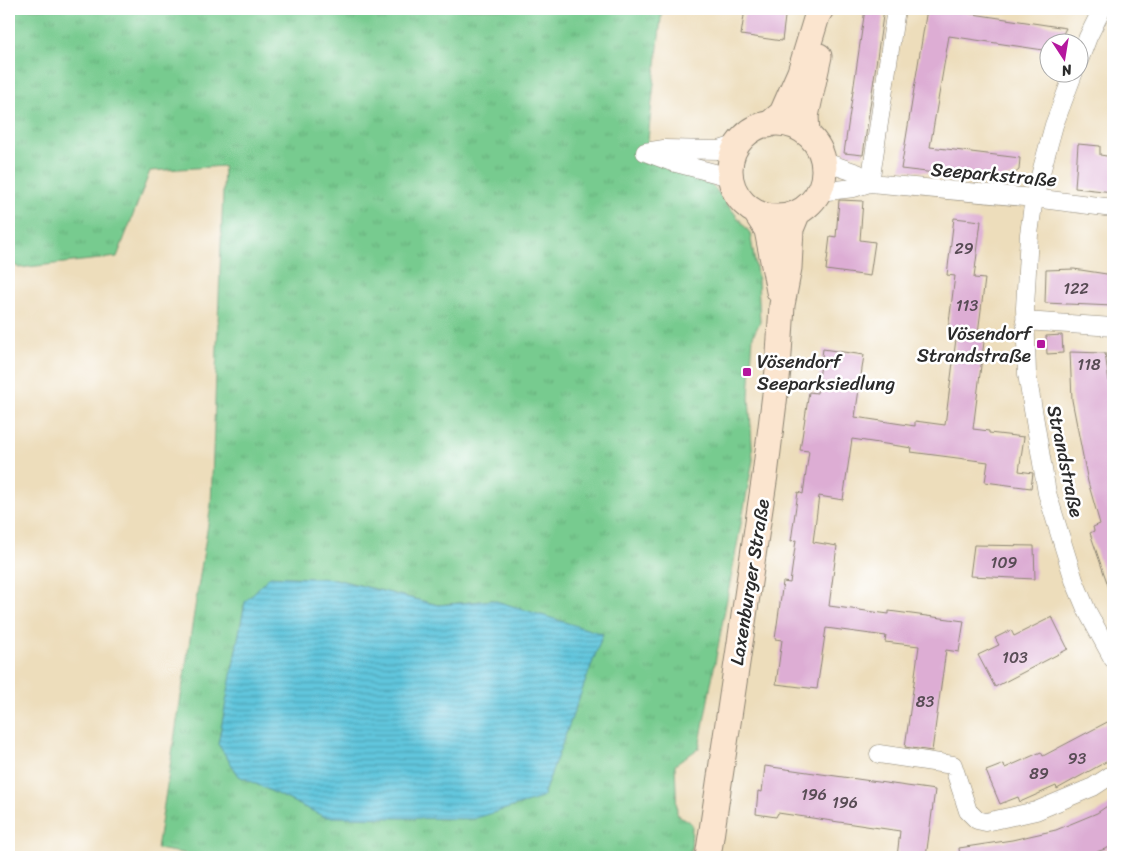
<svg xmlns="http://www.w3.org/2000/svg" width="1122" height="866" font-family="Sriracha,sans-serif">
<style>
.grass{fill:url(#grass-tufts);stroke:#517b5d;fill-rule:evenodd}
.water{fill:url(#water-rules);stroke:#467884}
.building{fill:#ddadd4}
.lines{fill:none;stroke-linecap:round;stroke-linejoin:round}
.minor-casing{stroke:#8c8473;stroke-width:19}
.secondary-casing{stroke:#8c8473;stroke-width:27}
.minor{stroke:#fff;stroke-width:18}
.secondary{stroke:#fbe5cf;stroke-width:25}
.poi-dot{fill:#b5179e;stroke:#fff;stroke-width:2}
.labels{text-anchor:middle;stroke-width:5;stroke-linejoin:round;paint-order:stroke}
.number-label{font-size:16px;fill:#584c55}
.street-label{font-size:19px;fill:#2b2b2b;stroke:#fff}
.poi-label{font-size:19px;fill:#2b2b2b;stroke:#fff;text-anchor:end}
</style>
<defs>
<pattern id="grass-tufts" width="24" height="20" patternUnits="userSpaceOnUse" patternTransform="scale(1.25)"><rect width="24" height="20" fill="#77cb8f"/><path d="M3 7l-1-3M5 7V3M7 7l1-3M15 17l-1-3M17 17v-4M19 17l1-3" fill="none" stroke="#67ae7c"/></pattern>
<pattern id="water-rules" width="6" height="5" patternUnits="userSpaceOnUse" patternTransform="scale(1.25)"><rect width="6" height="5" fill="#60c6dd"/><path d="M0 2.5h6" fill="none" stroke="#4fa1b3"/></pattern>
</defs>
<rect width="100%" height="100%" fill="#fff"/>
<filter id="ink" filterUnits="userSpaceOnUse"><feTurbulence type="fractalNoise" baseFrequency=".02" numOctaves="2"/><feDisplacementMap in="SourceGraphic" scale="10" xChannelSelector="R" yChannelSelector="G"/><feConvolveMatrix kernelMatrix="1 2 1 2 8 2 1 2 1" color-interpolation-filters="sRGB"/></filter>
<filter id="wash" filterUnits="userSpaceOnUse"><feTurbulence type="fractalNoise" baseFrequency=".0096" numOctaves="4" result="noise"/><feDisplacementMap in="SourceGraphic" scale="20" xChannelSelector="R" yChannelSelector="G"/><feGaussianBlur stdDeviation="1.12" result="paint"/><feColorMatrix in="noise" values="0 0 0 0 0 0 0 0 0 0 0 0 0 0 0 0 0 1.4 0 .05"/><feComposite in="paint" operator="in"/></filter>
<g filter="url(#wash)">
<rect width="100%" height="100%" fill="#edddbb"/>
<path class="grass" d="M9,9H662L646,158L713,186L750,233L758,280L760,322L753,336L749,397L753,460L699,748L675,765L677,814L692,824L691,857H207L157,849L211,505L224,166L150,171L117,257L19,268L9,261ZM335,579L438,605L493,600L473,819Z"/>
<path class="water" d="M270,576L335,579L438,605L493,600L603,634L542,798L473,819L325,817L239,776L218,744L245,602Z"/>
<g id="blocks">
<path class="building" d="M745,9H786L782,41L741,35Z
M865,9H884L863,155L844,153Z
M927,9H953V11L1066,28L1059,42H1050V51L949,36L930,147L1020,158L1019,170L1012,176L1003,177V181L901,169Z
M1078,144L1100,146V155L1113,157V192L1075,188Z
M839,200L863,201L860,240L875,242L870,276L826,270L830,236L836,237Z
M954,218L981,221L974,278L985,279L978,333L985,334L973,429L989,431V433L1024,437L1019,471L1033,473L1031,488L985,482L988,462L911,452L912,448L852,439L843,500L819,496L813,542L837,546L829,606L889,614V611L964,621L959,652L946,650L932,751L905,747L919,646L885,642L886,636L826,628L817,689L776,684L782,640L775,639L783,582L790,583L796,540L791,541L798,492L803,494L809,451L800,450L809,392L817,393L823,349L864,355L855,417L915,426V421L945,425L957,331L948,330L955,276L947,275Z
M1074,269L1113,275V306L1045,303L1046,270Z
M1062,335L1063,353L1047,354L1046,336Z
M1070,352L1105,353L1113,410V593L1111,594L1090,533L1094,531L1093,527L1100,524L1088,482L1072,400Z
M974,545L1034,546L1035,579L970,576Z
M1052,617L1068,649L995,687L978,655L999,645L995,638L1011,630L1014,636Z
M1113,719V758L1057,789L1056,786L1020,802L1018,797L1000,804L986,771L1004,764L1005,768L1041,752L1043,756Z
M765,766L935,790L926,857H897L900,831L778,813L776,817L756,814L758,791L762,792Z
M1113,802V846L1083,857H960L959,848L1012,840L1056,830L1097,813Z"/>
</g>
</g>
<g filter="url(#ink)">
<use href="#blocks" fill-opacity="0" stroke="#8c8473" stroke-width="1"/>
<g class="lines">
<defs>
<path id="minor" d="M1080,58L1088,37L1102,9
M1074,72L1054,125L1034,198L1029,234L1025,308L1027,374L1047,493L1074,580L1087,611L1113,659
M645,152L664,149L719,150L738,144
M648,153L672,162L730,177
M822,161L857,173L870,183
M870,183L896,9
M819,192L854,188L870,183L1034,198L1113,208
M1025,321L1113,327
M879,754L953,765L968,811L977,820L986,822L1036,811L1093,787L1113,774"/>
<path id="secondary" d="M730 170a47 47 0 1 1 94 0a47 47 0 1 1-94 0Z
M768,125L782,113L800,72L817,16L821,9
M807,134L806,116L819,56
M756,213L767,230L779,291
M708,857L765,475L778,370L782,305L789,268L791,229L798,212"/>
</defs>
<use href="#minor" class="minor-casing"/>
<use href="#secondary" class="secondary-casing"/>
<use href="#minor" class="minor"/>
<use href="#secondary" class="secondary"/>
</g>
</g>
<g class="poi-dot">
<rect x="1036" y="339" width="10" height="10" rx="2.5"/>
<rect x="742" y="367" width="10" height="10" rx="2.5"/>
</g>
<g class="labels">
<g class="number-label">
<text x="964" y="254">29</text>
<text x="1076" y="294">122</text>
<text x="967" y="311">113</text>
<text x="1089" y="370">118</text>
<text x="1004" y="568">109</text>
<text x="1015" y="663">103</text>
<text x="925" y="707">83</text>
<text x="1077" y="764">93</text>
<text x="1039" y="779">89</text>
<text x="814" y="800">196</text>
<text x="845" y="808">196</text>
</g>
<g class="street-label">
<text transform="translate(994 174) rotate(5)" y="7">Seeparkstraße</text>
<text transform="translate(1066 461) rotate(78)" y="7">Strandstraße</text>
<text transform="translate(749 582) rotate(-81)" y="7">Laxenburger Straße</text>
</g>
<g class="poi-label">
<text x="1031" y="340">Vösendorf<tspan x="1031" dy="22">Strandstraße</tspan></text>
<text x="757" y="368" text-anchor="start">Vösendorf<tspan x="757" dy="22">Seeparksiedlung</tspan></text>
</g>
</g>
<rect width="1122" height="866" fill="none" stroke="#fff" stroke-width="30"/>
<g transform="translate(1064 58) rotate(168)"><circle r="24" fill="#ffffff" stroke="#aaaaaa"/>
<path d="M0-4L9 19L0 12L-9 19Z" fill="#b5179e"/>
<text y="-8" font-size="14" font-weight="bold" text-anchor="middle" fill="#2b2b2b">N</text>
</g>
</svg>
